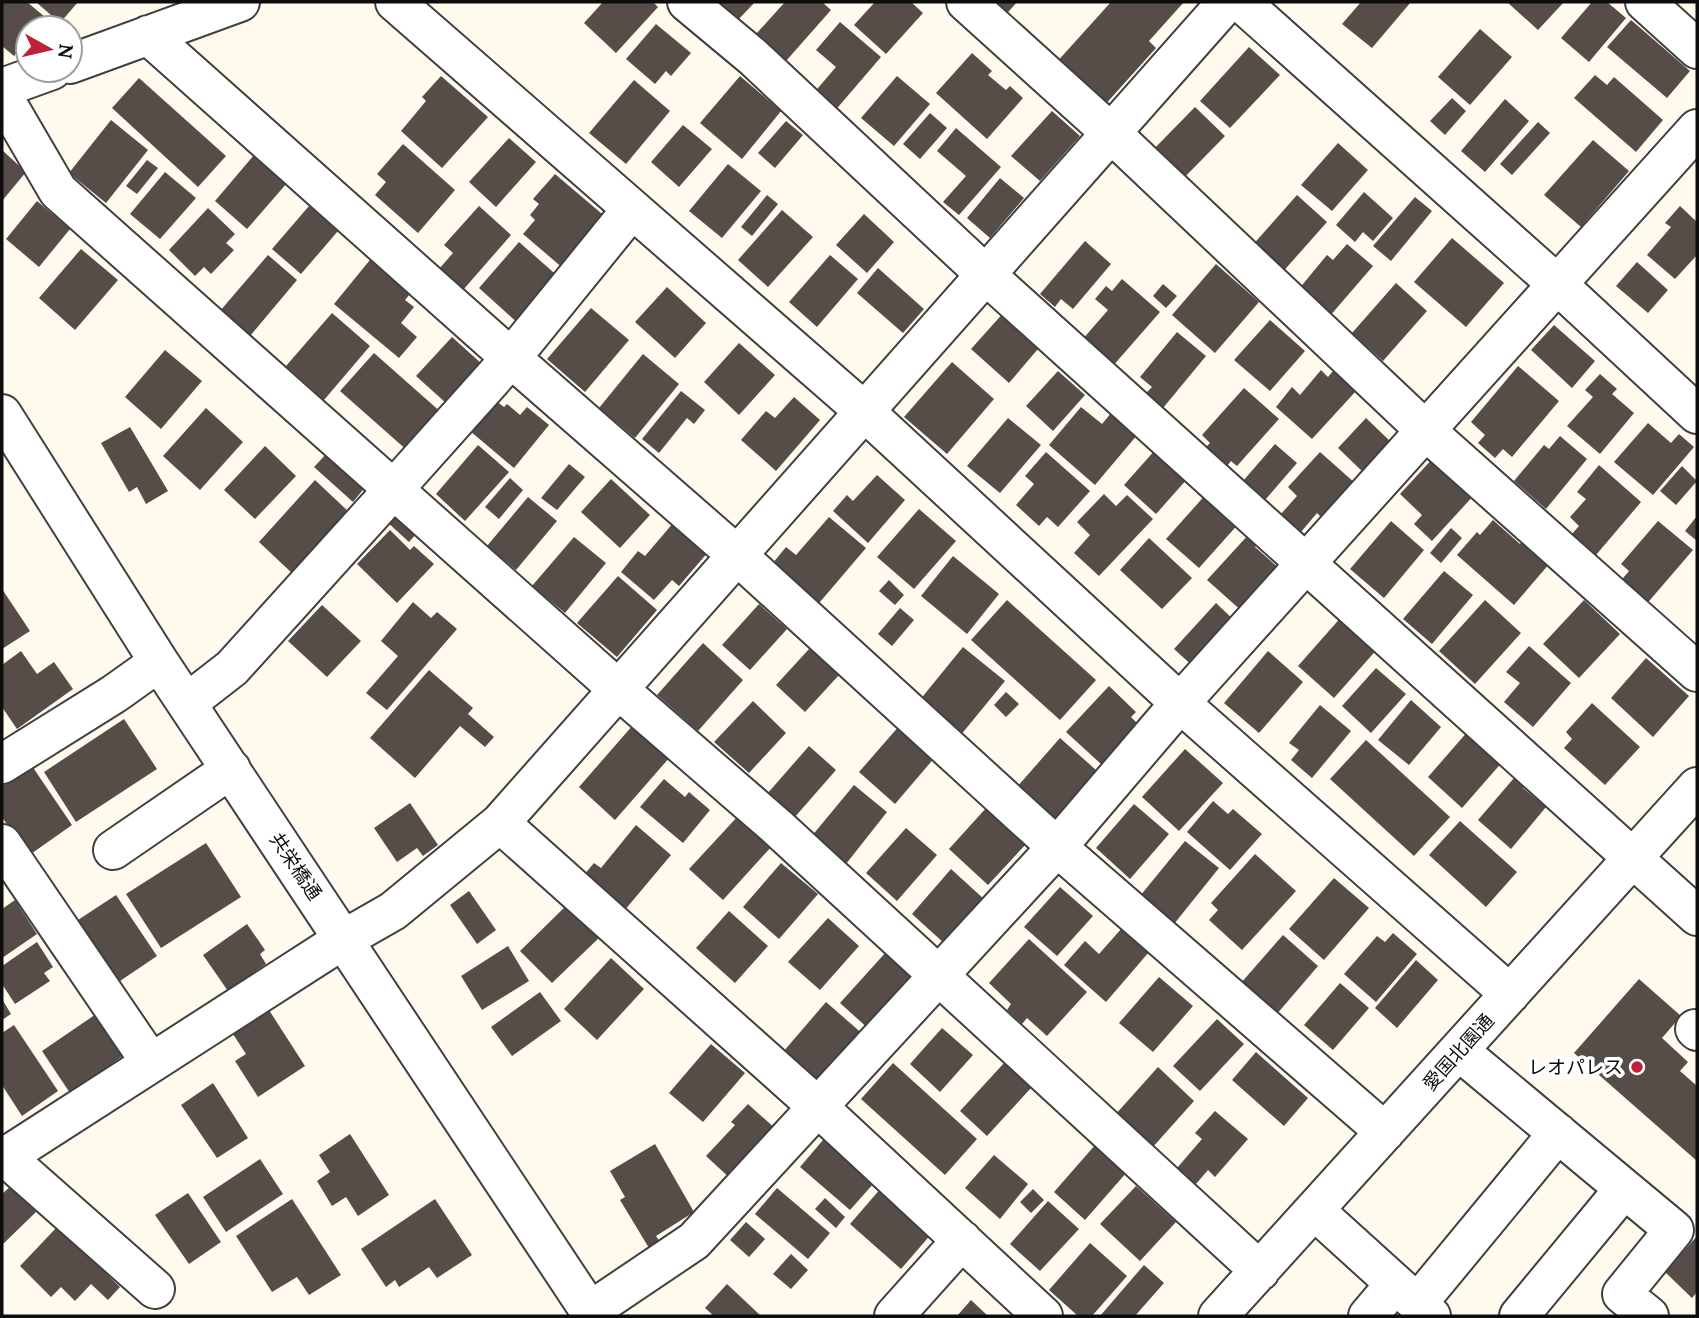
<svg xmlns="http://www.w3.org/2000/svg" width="1699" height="1318" font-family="Lora,'Noto Sans JP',serif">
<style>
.building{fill:#564d49}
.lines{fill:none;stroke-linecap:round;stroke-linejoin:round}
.minor-casing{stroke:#404040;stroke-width:42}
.minor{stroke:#fff;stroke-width:38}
.poi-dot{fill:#bf2237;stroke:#fff;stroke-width:2.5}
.labels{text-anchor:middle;stroke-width:7;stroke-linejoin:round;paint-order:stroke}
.street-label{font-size:19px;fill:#0d0d0d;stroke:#fff}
.poi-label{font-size:19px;fill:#0d0d0d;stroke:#fff;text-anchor:end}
</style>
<rect width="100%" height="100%" fill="#fffaed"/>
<path class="building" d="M2,2H27L57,27L28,28V40L14,56L2,46Z
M36,2H78L60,23Z
M603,2H653L658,7L616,53L584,23Z
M716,2H755L737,21Z
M785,2H822L831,10L786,61L756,34Z
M875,2H911L923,13L886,54L854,25Z
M983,2H1017L1002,19Z
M1111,2H1184L1149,41L1156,48L1103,107L1055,64Z
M1361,2H1411L1372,48L1342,24Z
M1507,2H1564L1538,30Z
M1592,2H1607L1626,18L1589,62L1561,38Z
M1631,20L1690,71L1667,98L1607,47Z
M840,22L881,57L833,113L812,95L836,67L816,50Z
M656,24L691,53L671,76L666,71L655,84L626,59Z
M1480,29L1512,57L1470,105L1438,77Z
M1249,47L1280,75L1230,128L1200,101Z
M972,53L992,71L988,75L1006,90L1010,86L1023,98L987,139L936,93Z
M1595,75L1607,85L1614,77L1663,120L1636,152L1574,98Z
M441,76L488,117L442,168L401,131L426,101L422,97Z
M740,76L781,111L742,159L700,123Z
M897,76L930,104L894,146L861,118Z
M139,78L226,156L198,187L112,108Z
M634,80L670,111L626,164L589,133Z
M1452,98L1466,111L1445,135L1430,121Z
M1505,99L1529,121L1485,172L1461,151Z
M1195,107L1225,136L1177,185L1148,155Z
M1052,111L1080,136L1040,181L1011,156Z
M930,113L947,128L920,159L903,144Z
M111,120L148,150L106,203L69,173Z
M786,121L803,135L775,168L758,153Z
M1538,122L1550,133L1512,175L1500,164Z
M683,125L712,149L679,187L651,162Z
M956,128L1001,167L959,215L943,202L966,176L937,151Z
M509,138L536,162L496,207L469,182Z
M1593,140L1629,171L1581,227L1544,195Z
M1338,143L1368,170L1332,211L1301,185Z
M403,144L455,190L418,233L375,195L386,182L377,174Z
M2,150L26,172L2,201Z
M254,155L287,183L247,229L215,201Z
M147,160L158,168L137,194L126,186Z
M728,164L761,191L722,238L689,211Z
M165,172L196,198L160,239L130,214Z
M555,174L608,219L564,269L523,234L535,220L530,215L539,204L533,199Z
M1000,178L1024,198L990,238L967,218Z
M1364,192L1393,218L1373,241L1363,232L1355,242L1336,225Z
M767,195L778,204L752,236L741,227Z
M1297,195L1327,222L1280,275L1250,248Z
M1415,197L1432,211L1391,261L1373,246Z
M37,201L70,229L39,267L6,239Z
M309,206L338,231L301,274L272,249Z
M479,206L511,235L463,290L439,269L453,253L444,245Z
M1680,206L1697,222V255L1675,279L1647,255L1671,227L1665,223Z
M208,208L235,234L226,243L234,250L211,274L204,267L195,276L169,250Z
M782,210L813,237L768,287L738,260Z
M864,214L894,242L867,273L836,245Z
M1452,238L1504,283L1466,327L1414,282Z
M1085,241L1111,264L1073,309L1061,299L1055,307L1040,294Z
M519,242L561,279L520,325L479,288Z
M1347,244L1373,266L1329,317L1298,290L1327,255L1333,260Z
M81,249L118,280L75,330L39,298Z
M268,255L297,280L250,336L220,311Z
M374,255L414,289L405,300L414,307L401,323L417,337L399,358L334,304Z
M830,255L858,279L817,327L789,302Z
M1637,262L1668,290L1648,313L1616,286Z
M1216,264L1259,302L1215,353L1172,315Z
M878,268L924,309L903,333L857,293Z
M1122,279L1160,312L1112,367L1082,340L1108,310L1095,299L1106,286L1112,291Z
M1396,283L1427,311L1383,361L1352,333Z
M1163,284L1177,296L1166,308L1153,296Z
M667,287L706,323L675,358L635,322Z
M591,308L629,340L585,392L547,359Z
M1006,310L1043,343L1009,383L971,349Z
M332,313L370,346L324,400L286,366Z
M1270,320L1305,351L1270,391L1234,360Z
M1554,325L1595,361L1572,388L1531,350Z
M1177,332L1206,356L1163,408L1145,394L1152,387L1140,377Z
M452,337L482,364L446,403L416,376Z
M739,343L775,375L739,415L704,382Z
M165,350L202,381L161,429L125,397Z
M374,353L443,414L409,452L340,391Z
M643,354L679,384L635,438L599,408Z
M952,362L994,399L947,454L904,417Z
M1518,366L1559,401L1512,457L1503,449L1495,458L1478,443L1485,435L1471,422Z
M1321,370L1328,377L1333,371L1356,391L1312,439L1276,407L1292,387L1300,395Z
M1058,371L1085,395L1053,431L1026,406Z
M1600,374L1617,389L1612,394L1634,413L1600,454L1567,426L1593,397L1585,390Z
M1244,388L1279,419L1237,466L1231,461L1227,466L1206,447L1210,443L1202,435Z
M681,391L705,410L694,424L687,418L659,453L642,439Z
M794,397L820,420L776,471L741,440L766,411L775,418Z
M496,401L504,407L507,404L520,415L527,407L549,425L514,468L470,431Z
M1081,407L1102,424L1112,412L1138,434L1095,485L1049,445Z
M206,408L243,442L200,490L163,456Z
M1008,418L1041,445L1000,493L967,466Z
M1366,418L1392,443L1364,473L1338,448Z
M1648,423L1671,443L1679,434L1694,447L1653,495L1614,462Z
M130,427L168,491L146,504L137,487L129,492L101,443Z
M1560,436L1587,459L1546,509L1514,481L1544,445L1549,449Z
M1275,444L1297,463L1265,500L1243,481Z
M478,445L509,472L465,521L436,494Z
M265,446L296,476L255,519L224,490Z
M1156,449L1188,478L1156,514L1124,485Z
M329,451L366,486L353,502L314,467Z
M1046,452L1090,491L1058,527L1047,517L1039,526L1016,505L1034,484L1025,476Z
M1320,452L1355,483L1322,518L1317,513L1301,532L1281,514L1297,496L1288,487Z
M1435,456L1475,494L1432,541L1414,524L1422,515L1400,494Z
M569,464L585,477L557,510L541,498Z
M1599,465L1641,502L1596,555L1571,535L1579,526L1570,517L1586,499L1577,492Z
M1682,466L1697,481L1676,505L1660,491Z
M877,475L905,500L868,543L833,511L847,495L853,501Z
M510,478L523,490L499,519L485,507Z
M611,479L650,515L620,548L581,512Z
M315,480L350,513L294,575L259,542Z
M1208,492L1241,521L1199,568L1166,539Z
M1104,494L1116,506L1127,495L1153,519L1099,576L1074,553L1090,535L1077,522Z
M528,497L557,521L516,570L487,546Z
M919,509L956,541L914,589L877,557Z
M395,512L417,533L409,542L386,521Z
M1697,516V541L1685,531Z
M829,517L866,548L814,609L768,569L786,547L796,555Z
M1493,520L1520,544L1524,539L1550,563L1514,605L1457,555L1477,532L1480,535Z
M1391,521L1424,550L1384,598L1350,569Z
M1658,521L1693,550L1644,607L1618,584L1629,571L1621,564Z
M674,522L709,551L679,586L672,580L654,600L621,572L638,551L645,556Z
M1451,528L1462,538L1441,563L1430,553Z
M390,530L410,550L414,546L434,564L397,603L357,564Z
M1250,533L1259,541L1255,547L1282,571L1244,613L1207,580Z
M574,537L606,563L565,613L532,586Z
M1149,538L1192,578L1162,609L1120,570Z
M953,556L999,594L967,634L921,596Z
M1444,571L1473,595L1432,644L1403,619Z
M618,576L657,610L617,657L577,623Z
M889,580L904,595L895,605L879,591Z
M2,589L30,631L2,649Z
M1007,600L1096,680L1060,720L971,640Z
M1485,600L1521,633L1475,684L1439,651Z
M1584,600L1620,634L1579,678L1543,644Z
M413,602L431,618L437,612L457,629L387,710L366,693L398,656L381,641Z
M1216,603L1236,622L1195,668L1174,649Z
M759,604L787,629L750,670L722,645Z
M322,605L361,641L327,677L288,641Z
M900,608L914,620L892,646L878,634Z
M1343,615L1379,647L1334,698L1298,666Z
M703,643L743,680L698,731L657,695Z
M1529,646L1571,683L1533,727L1504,702L1520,683L1506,672Z
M963,647L1005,681L960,736L919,701Z
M810,648L839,675L805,712L776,685Z
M21,651L37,674L54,662L73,689L17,729L2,707V665Z
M1268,651L1303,682L1259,733L1224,703Z
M1646,658L1689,696L1653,737L1611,698Z
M1376,668L1406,694L1371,733L1342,706Z
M429,670L473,708L468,714L494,737L485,747L460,726L415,778L370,738Z
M1109,686L1136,712L1131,717L1138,724L1101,764L1066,732Z
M1006,692L1019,704L1006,717L994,705Z
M1411,700L1441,727L1409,765L1378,740Z
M753,701L786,733L749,773L714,742Z
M1592,703L1640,747L1605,785L1564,748L1572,739L1566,732Z
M1320,705L1351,731L1312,778L1291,760L1299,750L1289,743Z
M124,719L157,769L76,822L44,772Z
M633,725L670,757L615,820L579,787Z
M900,725L936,756L895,804L859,772Z
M1469,730L1504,760L1462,808L1428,777Z
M1060,738L1096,770L1053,820L1017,787Z
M1366,740L1450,817L1414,856L1330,779Z
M809,746L836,770L794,818L767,794Z
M1185,749L1223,783L1179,831L1142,797Z
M32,766L72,825L28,856L2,817V786Z
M1520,771L1530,780L1523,788L1546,807L1511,849L1478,820Z
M664,779L685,797L689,792L710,810L683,843L640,807Z
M854,785L887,812L842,869L811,837Z
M1213,801L1228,814L1233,809L1262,834L1230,870L1187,832Z
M410,803L438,845L423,856L417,848L397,862L374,828Z
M1134,804L1169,834L1130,879L1096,848Z
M987,807L1027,843L988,885L949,849Z
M739,815L772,846L723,900L689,869Z
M1460,821L1517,872L1486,907L1429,855Z
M636,825L671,855L624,911L583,876L594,863L601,868Z
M906,828L937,855L897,901L866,873Z
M1185,841L1219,868L1174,924L1140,896Z
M206,843L241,897L161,948L126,894Z
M1255,854L1296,891L1242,950L1209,920L1218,910L1211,903Z
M781,863L818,894L779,939L743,907Z
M951,869L985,900L945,944L912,914Z
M1334,878L1369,908L1324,960L1289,929Z
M1060,887L1093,916L1057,956L1024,927Z
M469,891L496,930L477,944L450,905Z
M116,895L157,956L120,981L78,920Z
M15,900L37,934L2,958V909Z
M570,902L602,935L552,983L520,951Z
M729,911L768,946L735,983L696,948Z
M828,918L859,946L820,990L788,962Z
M247,924L265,950L260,954L266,964L228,991L203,955Z
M1122,928L1149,952L1106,1002L1064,965L1085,941L1099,954Z
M1393,933L1417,954L1376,1002L1344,974L1377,936L1385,942Z
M1283,935L1318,966L1276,1015L1241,983Z
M1029,939L1087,992L1047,1036L1027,1018L1022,1024L1007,1010L1011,1004L989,983Z
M37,942L53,967L44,973L50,981L15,1004L2,984V966Z
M508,946L529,981L482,1010L461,976Z
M887,951L912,974L908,978L913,983L871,1031L840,1003Z
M611,958L644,989L597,1040L564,1009Z
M1416,960L1438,980L1397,1028L1375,1008Z
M1159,977L1193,1006L1153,1052L1119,1023Z
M1639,979L1681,1016L1662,1038L1688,1062L1680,1071L1697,1086V1161L1574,1053Z
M1340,983L1369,1008L1333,1050L1304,1025Z
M540,992L561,1021L512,1056L491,1027Z
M2,999L11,1014L2,1020Z
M826,1002L865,1036L822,1085L783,1052Z
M267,1007L305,1066L258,1097L235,1061L246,1054L231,1031Z
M102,1010L130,1051L70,1093L42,1051Z
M1217,1019L1244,1044L1200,1091L1173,1066Z
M14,1025L58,1091L22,1116L2,1085V1033Z
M942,1028L973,1055L940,1092L910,1064Z
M711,1044L745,1073L703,1122L669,1093Z
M1256,1052L1308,1098L1284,1126L1232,1080Z
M893,1063L977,1139L945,1175L861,1099Z
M1004,1063L1031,1088L987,1136L960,1111Z
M1158,1067L1194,1101L1152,1148L1115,1115Z
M213,1083L248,1138L217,1158L181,1105Z
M748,1104L778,1131L732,1180L706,1156L735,1125L731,1122Z
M1215,1111L1248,1139L1215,1177L1208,1170L1196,1184L1177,1168L1202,1139L1195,1133Z
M350,1134L389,1195L358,1216L346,1197L332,1206L317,1181L330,1172L319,1155Z
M823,1140L874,1183L850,1210L800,1167Z
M655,1144L694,1212L656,1236L660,1242L649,1248L620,1200L625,1197L610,1171Z
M1096,1144L1127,1172L1085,1220L1054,1192Z
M994,1155L1028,1184L1000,1219L965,1188Z
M260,1159L283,1194L226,1232L203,1197Z
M11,1186L36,1212L2,1245V1194Z
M1136,1186L1176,1222L1140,1261L1100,1224Z
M882,1187L933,1232L901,1269L850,1224Z
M777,1188L830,1233L808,1259L755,1214Z
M1033,1189L1044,1200L1031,1213L1020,1202Z
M188,1193L221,1242L189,1264L155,1215Z
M825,1198L845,1217L836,1228L815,1209Z
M292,1199L341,1275L309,1295L297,1277L272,1292L236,1236Z
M435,1199L472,1255L437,1278L429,1267L399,1287L395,1280L386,1287L361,1249Z
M1048,1201L1079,1229L1040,1271L1010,1244Z
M746,1222L765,1239L749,1257L730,1240Z
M58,1226L120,1287L108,1300L91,1284L75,1301L61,1287L51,1297L20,1266Z
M1697,1236V1292L1692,1298L1665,1272Z
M1090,1243L1127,1276L1092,1316H1078L1049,1290Z
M791,1254L808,1270L791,1289L773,1274Z
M1144,1265L1164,1283L1135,1316H1100Z
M727,1284L761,1316H714L705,1308Z
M971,1300L988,1316H957Z"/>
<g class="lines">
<defs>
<path id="minor" d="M395,2L865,412L1180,703L1510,994
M687,2L753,57L986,275L1697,916
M966,2L1111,133L1425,430L1697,672
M1241,2L1558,285L1697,414
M1645,2L1697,49
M148,35L511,358L738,556L1057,847L1385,1132
M70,64L240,2
M2,88L52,70
M2,95L58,191L619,690L776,826L1260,1271
M2,414L159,662L593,1316
M187,703L232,668L393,490L511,358L632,209
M2,764L114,694L159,662
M500,823L818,1107L1043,1316
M2,844L151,1063
M113,850L231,769
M1695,1029L1697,1031
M1459,1051L1674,1230L1622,1294L1649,1316
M2,1154L155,1289
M5,1157L344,939L393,911L500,823L1227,2
M1314,1210L1431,1316
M1417,1304L1558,1133
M590,1311L694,1241L1057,847L1180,703L1697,129
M894,1316L962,1240
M1218,1316L1697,787
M1368,1316L1395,1284
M1519,1316L1624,1189"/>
</defs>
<use href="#minor" class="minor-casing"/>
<use href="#minor" class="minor"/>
</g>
<circle class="poi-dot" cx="1637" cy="1067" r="7"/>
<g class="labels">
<g class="street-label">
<text transform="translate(296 866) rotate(56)" y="7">共栄橋通</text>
<text transform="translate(1458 1052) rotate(-48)" y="7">愛国北園通</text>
</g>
<g class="poi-label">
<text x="1623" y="1074">レオパレス</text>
</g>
</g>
<rect width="1699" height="1318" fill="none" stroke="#0d0d0d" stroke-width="7"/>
<g transform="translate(49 49) rotate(98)"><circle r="33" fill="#ffffff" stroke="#9e9e9e" stroke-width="2"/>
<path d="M0-5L12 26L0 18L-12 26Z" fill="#bf2237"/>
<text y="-10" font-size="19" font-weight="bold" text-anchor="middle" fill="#0d0d0d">N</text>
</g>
</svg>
